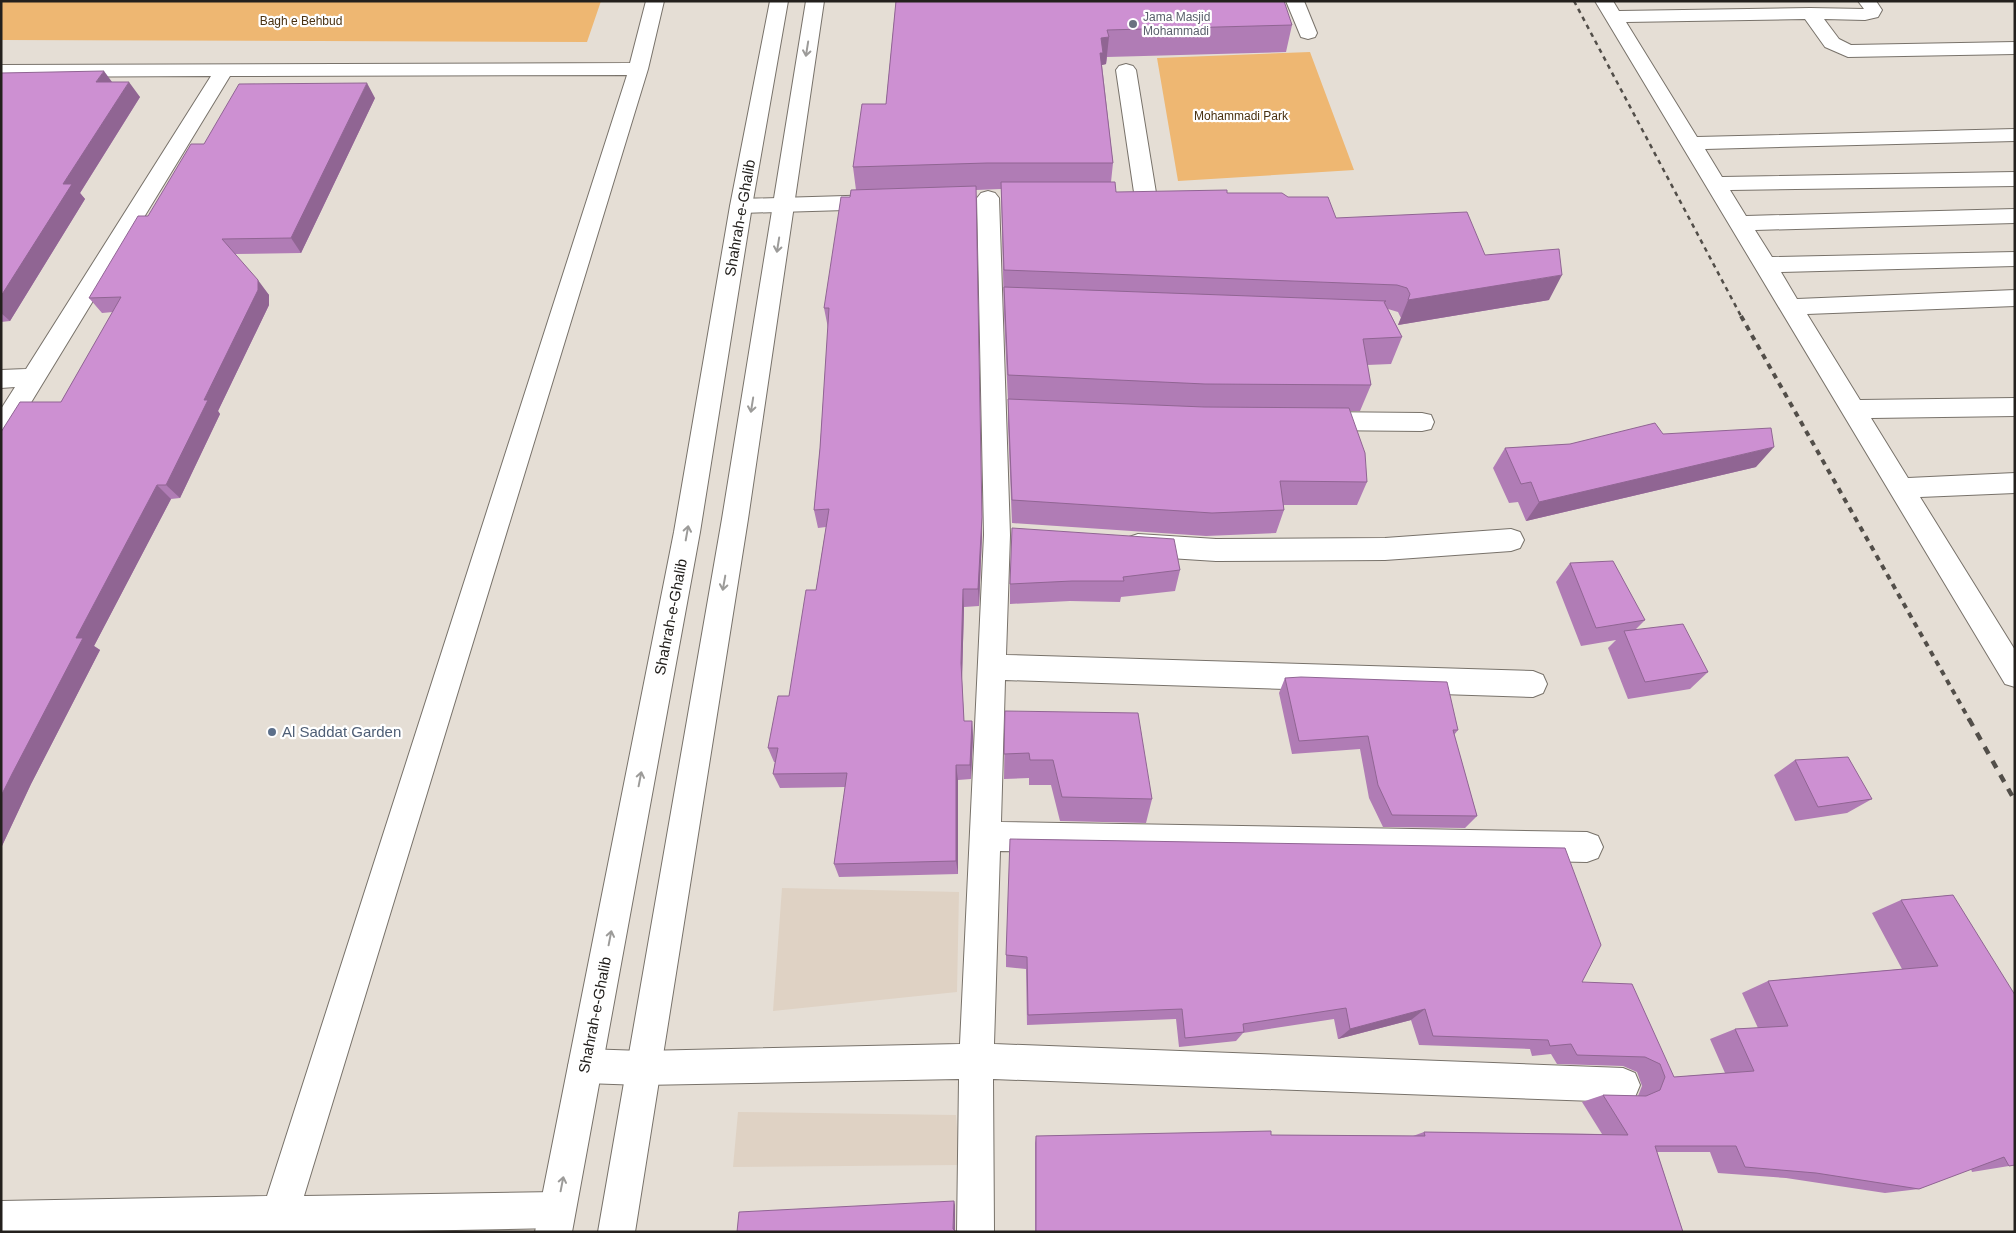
<svg xmlns="http://www.w3.org/2000/svg" width="2016" height="1233" font-family="Helvetica,sans-serif">
<style>
.built{fill:#dfd2c4}
.green{fill:#eeb772}
.lines{fill:none;stroke-linecap:round;stroke-linejoin:round}
.minor-casing{stroke:#78726a;stroke-width:2}
.major-casing{stroke:#78726a;stroke-width:2}
.minor{fill:#fff;fill-rule:evenodd}
.major{fill:#fff;fill-rule:evenodd}
.rail-far2{stroke:#524e49;stroke-width:2.5;stroke-dasharray:4.5 4.5;stroke-linecap:butt}
.rail-far1{stroke:#524e49;stroke-width:4;stroke-dasharray:5.5 5.5;stroke-linecap:butt}
.rail{stroke:#524e49;stroke-width:4.5;stroke-dasharray:8 8;stroke-linecap:butt}
.wall{fill:#b07cb5}
.shaded-wall{fill:#906593}
.building{fill:#cd90d2;stroke:#906593}
.oneway{stroke:#9c9b99}
.worship-dot{fill:#6b7280;stroke:#fff;stroke-width:2}
.service-dot{fill:#5c6f8a;stroke:#fff;stroke-width:2}
.labels{text-anchor:middle;stroke-width:4.5;stroke-linejoin:round;paint-order:stroke}
.far-worship-label{font-size:12px;fill:#5b616d;stroke:#fff;text-anchor:start}
.far-park-label{font-size:12px;fill:#493111;stroke:#fff}
.street-label{font-size:15px;fill:#23201d;stroke:#fff}
.service-label{font-size:15px;fill:#4e5e75;stroke:#fff;text-anchor:start}
</style>
<rect width="100%" height="100%" fill="#e5ded5"/>
<path class="built" d="M782,888L959,892L957,992L773,1011Z
M738,1112L956,1115L960,1165L733,1167Z"/>
<path class="green" d="M1,1H601L587,42L1,40Z
M1310,52L1354,170L1178,181L1157,58Z"/>
<g class="lines">
<defs>
<path id="minor" d="M646,1H664L648,69L304,1196L557,1192L570,1197L575,1210L570,1223L557,1228L348,1232H1V1201L267,1196L627,75L230,76L10,437L1,439V409L15,387L1,388V370L26,369L211,76L1,77V65L630,63Z
M1286,1H1304L1317,33L1315,37L1308,39L1301,37Z
M1595,1H1613L1619,11L1810,8L1864,9L1858,1H1876L1882,10L1878,17L1865,20L1824,19L1839,39L1851,45L2015,42V54L1848,57L1825,47L1805,19L1626,22L1697,137L2015,129V141L1705,149L1722,177L2015,172V186L1730,190L1746,216L2015,209V223L1755,230L1772,257L2015,252V266L1781,272L1797,299L2015,290V306L1807,314L1860,400L2015,398V416L1871,418L1908,478L2015,473V493L1920,497L2015,650V687L2005,684Z
M1126,64L1133,66L1136,70L1157,199L1153,204L1146,206L1139,204L1135,199L1116,70L1119,66Z
M988,191L995,193L999,198L1010,535L1006,655L1533,671L1543,675L1547,684L1543,693L1533,697L1005,680L1001,822L1587,832L1598,836L1603,847L1598,858L1587,862L1000,851L994,1044L1623,1068L1635,1073L1640,1085L1635,1097L1623,1102L993,1079L994,1232H957L959,1079L642,1085L585,1083L573,1078L568,1066L573,1054L585,1049L642,1051L960,1044L984,535L977,198L981,193Z
M879,195L886,197L890,202L886,207L879,209L741,213L734,211L730,206L734,201L741,199Z
M1316,412L1422,413L1431,415L1434,422L1431,429L1422,431L1316,430L1307,428L1304,421L1307,414Z
M1511,529L1520,532L1524,540L1520,548L1511,551L1385,560L1216,561L1138,556L1129,553L1125,545L1129,537L1138,534L1216,539L1385,538Z"/>
<path id="major" d="M770,1H788L752,206L700,532L572,1232H535L674,532L730,206Z
M806,1H824L748,519L635,1232H598L722,519Z"/>
</defs>
<use href="#minor" class="minor-casing"/>
<use href="#major" class="major-casing"/>
<use href="#minor" class="minor"/>
<use href="#major" class="major"/>
<path class="rail-far2" d="M1574,1L1742,318"/>
<path class="rail-far1" d="M1741,316L1970,721"/>
<path class="rail" d="M1969,719L2015,801"/>
</g>
<path class="wall" d="M896,1L1292,25L1286,52L1107,57L1106,64L1102,65L1113,163L1111,182L1116,192L1227,193L1288,197L1336,218L1485,255L1549,300L1398,325L1401,318L1398,312L1388,309L1402,337L1391,364L1367,365L1371,385L1360,411H1350L1367,482L1357,505H1284V510L1276,533L1206,536L1012,523L1008,424V401L1004,314L1001,189L976,190L982,535L979,606L964,607L962,679L964,721H972L973,736L971,779L958,780V874L839,877L834,864L845,787L780,788L773,774L775,762H774L768,748L789,696L816,590L826,527L818,528L814,510L820,448L828,328L824,308L850,197L856,190L853,167L886,104Z
M1,73L111,82L140,97L80,193L85,199L10,321L1,322Z
M375,98L301,253L235,254L269,295V305L218,411L220,414L180,498L171,499L94,646L100,650L31,784L1,848V432L61,402L113,312L102,313L89,298L148,216L204,144Z
M1663,434L1756,467L1526,521L1518,502L1509,503L1493,468L1505,448L1570,444Z
M1570,563L1645,620L1636,629L1708,672L1690,689L1628,699L1608,648L1616,640L1581,646L1556,582Z
M1180,570L1175,591L1121,597L1120,602L1070,601L1010,604V584Z
M1285,678L1458,730L1454,735L1477,816L1465,828L1383,827L1369,798L1360,749L1292,754L1279,693Z
M1005,711L1152,799L1146,823L1060,821L1051,785H1029V778L1004,779Z
M1795,760L1872,799L1847,813L1795,821L1774,775Z
M1953,895L2015,1165L1972,1172L1971,1169L1919,1189L1885,1193L1786,1178L1718,1173L1710,1152H1657L1683,1232H1035V1143L1036,1136L1271,1135L1413,1136L1424,1132L1602,1134L1582,1102L1603,1095L1638,1096L1642,1086L1637,1072L1623,1066L1557,1064L1551,1054L1532,1056L1530,1049L1419,1045L1411,1020L1338,1039L1334,1019L1243,1033L1236,1041L1179,1047L1176,1019L1027,1025L1026,969L1006,967V955L1582,982L1674,1077L1725,1073L1710,1039L1735,1029L1758,1028L1742,993L1768,981L1902,969L1872,913L1901,900Z"/>
<path class="shaded-wall" d="M1109,37L1106,64L1102,65L1098,80L1101,38Z
M104,71L115,86L96,82Z
M129,82L140,97L80,193L85,199L10,321L1,313V296L63,184Z
M367,83L375,98L301,253L291,238Z
M976,186L982,535L979,606L978,589Z
M1562,275L1549,300L1398,325L1408,300Z
M258,280L269,295V305L218,411L220,414L180,498L166,485Z
M1774,447L1756,467L1526,521L1539,502Z
M157,485L171,499L94,646L100,650L31,784L1,848V796L76,638Z
M963,589L964,607L962,679L961,663Z
M972,721L973,736L971,779L970,765Z
M956,765L958,780V874L956,861Z
M1425,1009L1411,1020L1338,1039L1350,1029Z
M954,1201L955,1205V1232L953,1229Z"/>
<path class="building" d="M896,1H1284L1292,25L1107,30L1109,37L1101,38L1103,53H1100L1113,163H987L853,167L862,104H886Z
M104,71L96,82H129L63,184H72L1,296V73Z
M367,83L291,238L222,239L258,280V290L204,400H208L166,485H157L76,638H83L12,774L1,796V432L20,402H61L121,297L89,298L138,216H148L191,144H204L239,84Z
M1001,182H1115L1116,192L1227,190V193H1282L1288,197H1328L1336,218L1467,212L1485,255L1559,249L1562,275L1408,300L1410,294L1407,288L1397,285L1004,270Z
M976,186L982,517L978,589H963L961,663L964,721H972L970,765H956V861L834,864L847,773L773,774L778,748H768L778,696H789L806,590H816L829,509L814,510L820,448L829,308H824L841,197H850L851,190Z
M1004,287L1386,301L1384,302L1402,337L1363,339L1371,385L1205,384L1008,375Z
M1008,399L1204,407L1349,408L1365,453L1367,482L1280,481L1284,510L1212,513L1012,500Z
M1655,423L1663,434L1771,428L1774,447L1539,502L1531,482L1521,484L1505,448L1570,444Z
M1012,528L1174,539L1180,570L1123,577L1124,581H1072L1010,584Z
M1613,561L1645,620L1596,628L1570,563Z
M1683,624L1708,672L1645,682L1624,631Z
M1301,677L1447,682L1458,730H1453L1477,816L1392,815L1378,785L1368,736L1299,741L1285,678Z
M1005,711L1138,713L1152,799L1062,797L1053,760H1030L1029,753L1004,754Z
M1848,757L1872,799L1818,807L1795,760Z
M1010,839L1565,848L1601,945L1582,982L1632,984L1674,1077L1754,1071L1735,1029L1788,1026L1768,981L1938,966L1901,900L1953,895L2015,995V1165L2009,1166L2004,1157L1919,1189L1816,1173L1745,1167L1736,1146H1655L1683,1232H1036V1136L1271,1131V1135L1425,1136L1424,1132L1628,1135L1603,1095L1646,1096L1660,1090L1665,1077L1660,1064L1645,1057L1577,1055L1571,1044L1550,1046L1548,1040L1433,1036L1425,1009L1350,1029L1346,1008L1243,1024L1244,1032L1185,1038L1182,1009L1028,1015L1027,957L1006,955Z
M954,1201L953,1229L955,1231L964,1232H737L739,1212Z"/>
<defs><path id="oneway-shaft" d="M-6 0H5M1.5-3L5.5 0L1.5 3" fill="none" stroke-width="1.6" stroke-linecap="round" stroke-linejoin="round" transform="scale(1.25)"/></defs>
<g class="oneway">
<use href="#oneway-shaft" transform="translate(807 49) rotate(99)"/>
<use href="#oneway-shaft" transform="translate(778 245) rotate(99)"/>
<use href="#oneway-shaft" transform="translate(752 405) rotate(99)"/>
<use href="#oneway-shaft" transform="translate(687 533) rotate(-80)"/>
<use href="#oneway-shaft" transform="translate(724 583) rotate(100)"/>
<use href="#oneway-shaft" transform="translate(640 779) rotate(-79)"/>
<use href="#oneway-shaft" transform="translate(610 938) rotate(-79)"/>
<use href="#oneway-shaft" transform="translate(562 1184) rotate(-79)"/>
</g>
<circle class="worship-dot" cx="1133" cy="24" r="5"/>
<circle class="service-dot" cx="272" cy="732" r="5"/>
<g class="labels">
<g class="far-worship-label">
<text x="1143" y="21">Jama Masjid<tspan x="1143" dy="14">Mohammadi</tspan></text>
</g>
<g class="far-park-label">
<text x="301" y="25">Bagh e Behbud</text>
<text x="1241" y="120">Mohammadi Park</text>
</g>
<g class="street-label">
<text transform="translate(740 218) rotate(-80)" y="5">Shahrah-e-Ghalib</text>
<text transform="translate(671 617) rotate(-79)" y="5">Shahrah-e-Ghalib</text>
<text transform="translate(595 1015) rotate(-79)" y="5">Shahrah-e-Ghalib</text>
</g>
<g class="service-label">
<text x="282" y="737">Al Saddat Garden</text>
</g>
</g>
<rect width="2016" height="1233" fill="none" stroke="#23201d" stroke-width="5"/>
</svg>
